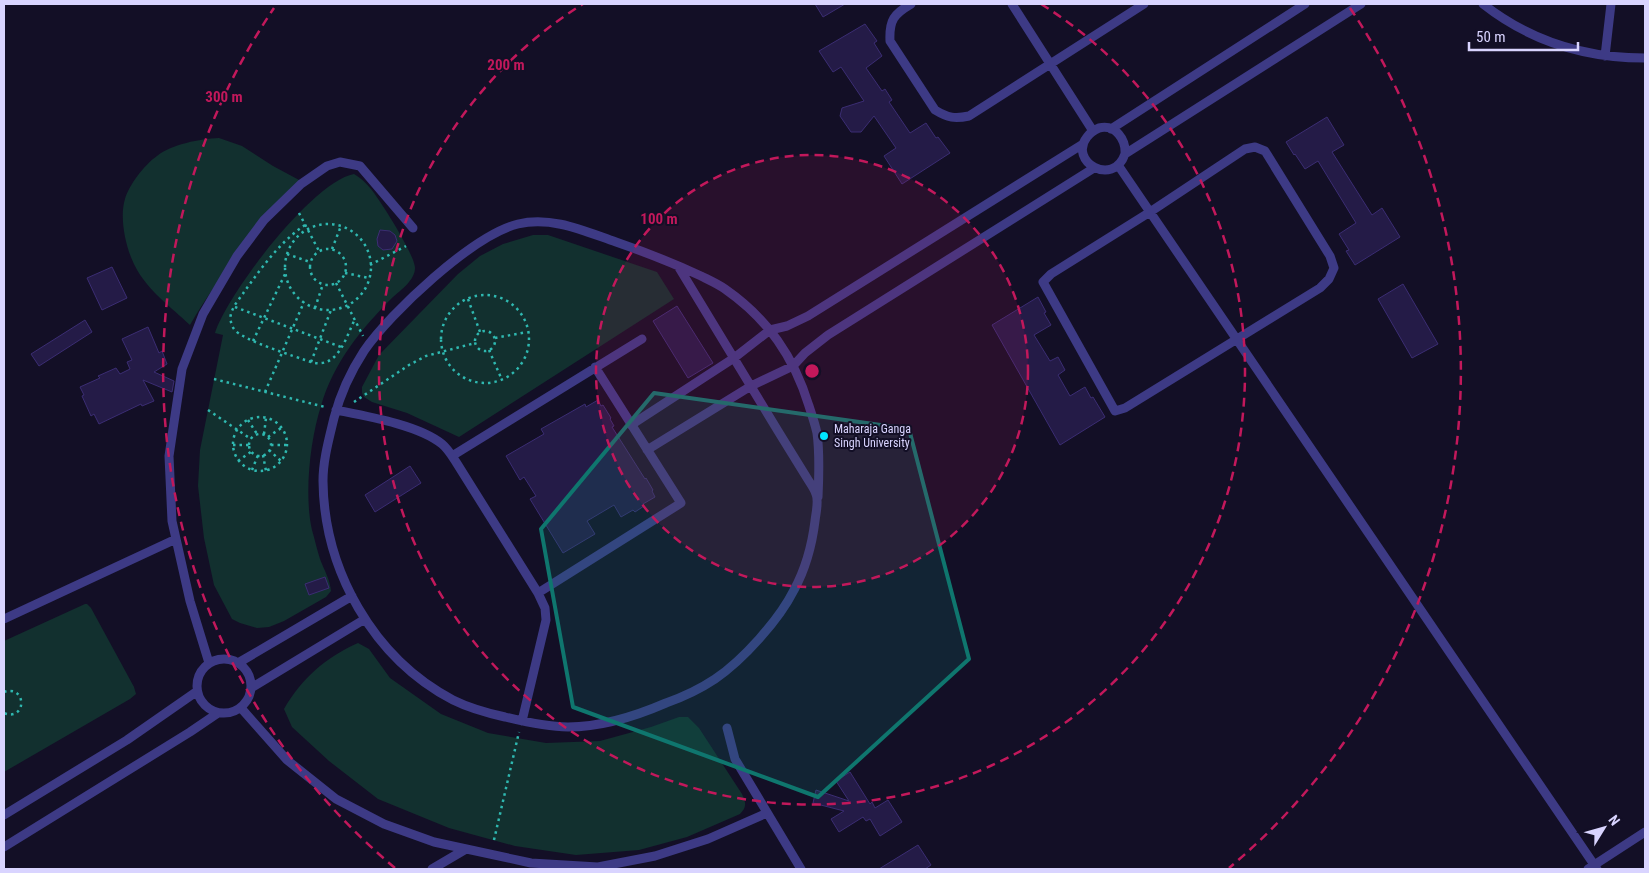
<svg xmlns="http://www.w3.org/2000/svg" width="1649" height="873" font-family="'Roboto Condensed',sans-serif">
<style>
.green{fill:#12302f}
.building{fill:#241b47;stroke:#3b2d73}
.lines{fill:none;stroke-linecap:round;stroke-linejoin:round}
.path{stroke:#2fb8b0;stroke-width:2.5;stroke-dasharray:2.5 4;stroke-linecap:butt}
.lane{stroke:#3d3a85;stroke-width:9}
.marked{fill:#0f766e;fill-opacity:0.2;stroke:#0f766e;stroke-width:4;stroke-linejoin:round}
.ring{fill:none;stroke:#c2185b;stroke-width:2.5;stroke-dasharray:9 6}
.poi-dot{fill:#00e5ff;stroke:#130f26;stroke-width:2}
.labels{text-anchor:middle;stroke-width:4;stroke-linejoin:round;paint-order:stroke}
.poi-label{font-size:12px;fill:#d9d4ff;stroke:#130f26;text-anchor:start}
.centre{fill:#c2185b;stroke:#130f26;stroke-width:2.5}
.ring-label{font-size:15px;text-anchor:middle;font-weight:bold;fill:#c2185b;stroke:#130f26;stroke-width:4;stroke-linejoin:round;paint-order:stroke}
</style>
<rect width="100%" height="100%" fill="#130f26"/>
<path class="green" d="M219,138L242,146L273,166L301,181C262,227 220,272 190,325C171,307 147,290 135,266C126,249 119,218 125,199C129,185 145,164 157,156C172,144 200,139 219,138Z
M354,174C361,178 366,183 371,189C380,200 415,255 415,268C415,280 401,290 393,297C362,328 333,363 321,406C310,440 304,495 312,530C315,540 317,550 320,559C324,570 330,579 331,591L326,597L284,621L269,627L257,628L240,623L232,619L214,585L204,538L198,486L200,450L223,335L215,333C227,294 313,181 354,174Z
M533,235H548L657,272L674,299L459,437L407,413L372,402L364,397L362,393V387L379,355L458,274L480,256L503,244Z
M85,604H87L91,608L134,687L136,694L130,699L4,772V641Z
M358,643L369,649L390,678L441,714L488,733L546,743L600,741L651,727L679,717H688L699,728L742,794C746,803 747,807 740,814L687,837L639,850L576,855L515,846L449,828L378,799L329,761L292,727L284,709C302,678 325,658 358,643Z"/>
<path class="building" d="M815,4H845L823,17Z
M865,24L877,41L874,43L882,56L866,68L882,91L885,89L892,100L889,102L910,133L926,123L936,138L938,137L950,153L902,184L884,156L896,148L874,116L861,132H851L840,116L842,108L864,101L841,67L833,72L819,51Z
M1327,117L1344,145L1332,152L1372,215L1382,208L1400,237L1355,265L1346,251L1349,250L1339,234L1356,223L1318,161L1305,169L1295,154L1294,155L1286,142Z
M380,230L390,231L395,235L397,241L392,249L383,250L378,246L377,239Z
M112,267L127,298L102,310L87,278Z
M1403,284L1438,344L1412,358L1378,299Z
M1038,297L1046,312L1044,313L1051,325L1034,335L1050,361L1058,357L1065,370L1058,375L1070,396L1085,387L1091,398L1093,397L1105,417L1060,445L992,325Z
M677,306L713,363L688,378L653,321Z
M85,320L92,332L39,366L31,354Z
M148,327L159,353L162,351L167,364L154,372L174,381L172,392L143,380L154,401L142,406L141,404L99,424L94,414L91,416L82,396L84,395L80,387L100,378L98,376L116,368L120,374L130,369L127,362L132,360L122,339Z
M598,400L601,406L603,405L611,418L610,419L614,426L612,427L645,479L646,478L653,490L652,491L655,497L643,504L644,506L635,512L633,510L621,517L614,505L587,521L595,534L563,553L530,499L536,496L524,477L520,480L506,456L544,434L541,429L585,404L586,407Z
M410,466L421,483L375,512L365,495Z
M325,577L329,588L309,595L305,584Z
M850,772L870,804L872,802L875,808L888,800L902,822L880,836L870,819L866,821L863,817L839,832L831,819L844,811L813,803L816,790L849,801L836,781Z
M918,845L931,865L925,869H879Z"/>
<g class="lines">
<path class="path" d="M299,213L319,251
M285 267a43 43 0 1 1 86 0a43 43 0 1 1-86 0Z
M305,225C280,242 262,267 244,292C240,298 234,305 232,311C229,317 231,325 234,329C241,340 297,357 311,362C338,370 346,337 355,319
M310 267a18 18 0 1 1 36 0a18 18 0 1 1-36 0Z
M332,249L341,226
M287,254L310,262
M370,265L406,246
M345,273L369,278
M336,283L363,336
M441 339a44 44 0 1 1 88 0a44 44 0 1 1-88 0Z
M468,299L480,332
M235,307L341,347
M315,308L323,284
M475 341a10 10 0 1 1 20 0a10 10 0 1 1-20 0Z
M495,338L527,332
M253,341L286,272
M489,350L502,380
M311,362L331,310
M214,379L325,407
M265,392L304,302
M354,402L409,365L426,356L475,343
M208,410L251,439
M233 444a27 27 0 1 1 54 0a27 27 0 1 1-54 0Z
M248,420L257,434
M264,434L266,418
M249 445a11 11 0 1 1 22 0a11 11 0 1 1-22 0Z
M268,437L281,428
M233,445H250
M271,445H287
M269,450L281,461
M263,455L266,471
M238,461L252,451
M252,470L258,455
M4,692C27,684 27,722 4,713
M494,840L519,732"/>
<path class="lane" d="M911,4C894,14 889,20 890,41L935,110C948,118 955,119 969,116L1144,4
M1012,4L1093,131
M1483,4C1530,41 1586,58 1645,58
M1605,56L1611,4
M1111,129L1305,4
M1255,147L1265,151L1330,256L1334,268L1329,279L1320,288L1125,408L1115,411L1043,282L1051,274L1150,212L1245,149Z
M1125,154C1126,140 1116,124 1099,128C1094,130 1090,133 1087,137C1068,161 1113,188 1125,154L1361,4
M1118,165L1597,869
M678,266C711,321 745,376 778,431C788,447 797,462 807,478C810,483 814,488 816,494C819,501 816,512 815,521C812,545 806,568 794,590C779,620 743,660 715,679C700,689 683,697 666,703C636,716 601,727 568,727C547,727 525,722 505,717C487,713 469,708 453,700C373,658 324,570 323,481C323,460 329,439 334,418C340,395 351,371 364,351C390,313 473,235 518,224C552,216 584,231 616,242C645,252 673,263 701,276C709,280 718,284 725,289C768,319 794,357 809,406C812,415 815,424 817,433C820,454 819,475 818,497
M336,410C366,416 419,425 442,444C448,449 452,456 456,462L538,593L545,608L546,620L522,721
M631,425L734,358L770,330L787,326L808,316L1083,144
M647,450L751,386L793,366L805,353L828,335L1094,168
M452,456L642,339
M538,593L681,503L595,367
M4,619L176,539
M197 686a27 27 0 1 1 54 0a27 27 0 1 1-54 0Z
M209,663L190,601L172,521L169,456L182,369L203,314L237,256L264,220L301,184L327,166L340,162L360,166L413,228
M238,663L352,596
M251,688L365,619
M241,708L287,760L336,799L384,824L434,842L531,863L598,867L655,856L708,839L767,813
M727,728L735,759L801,869
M4,815L127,740L196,692
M4,847L190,732L218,713
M432,869L466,849
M1588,869L1645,832"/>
</g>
<path class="marked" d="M654,393L909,429L969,659L818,797L573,707L541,529Z"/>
<circle cx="812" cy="371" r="216" fill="#c2185b" fill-opacity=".12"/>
<g class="ring">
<circle cx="812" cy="371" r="216"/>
<path d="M1041 4A433 433 0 1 1 583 4"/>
<path d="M395 868A649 649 0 0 1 274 8M1350 8A649 649 0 0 1 1229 868"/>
</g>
<circle class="poi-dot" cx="824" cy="436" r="5"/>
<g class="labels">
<g class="poi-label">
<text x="834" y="433">Maharaja Ganga<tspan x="834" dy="14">Singh University</tspan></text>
</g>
</g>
<circle cx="812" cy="371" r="8" class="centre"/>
<g class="ring-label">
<text x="506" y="70">200 m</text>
<text x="224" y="102">300 m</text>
<text x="659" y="224">100 m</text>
</g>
<rect width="1649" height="873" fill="none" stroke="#d9d4ff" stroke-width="10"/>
<g transform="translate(1604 828) rotate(53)" stroke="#130f26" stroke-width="4" paint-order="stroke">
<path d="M0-4L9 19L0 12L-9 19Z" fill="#d9d4ff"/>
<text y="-8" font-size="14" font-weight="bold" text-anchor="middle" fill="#d9d4ff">N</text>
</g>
<path d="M1469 42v8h109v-8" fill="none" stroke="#d9d4ff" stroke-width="2.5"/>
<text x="1476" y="42" font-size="15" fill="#d9d4ff" stroke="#130f26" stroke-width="4" paint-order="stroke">50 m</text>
</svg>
